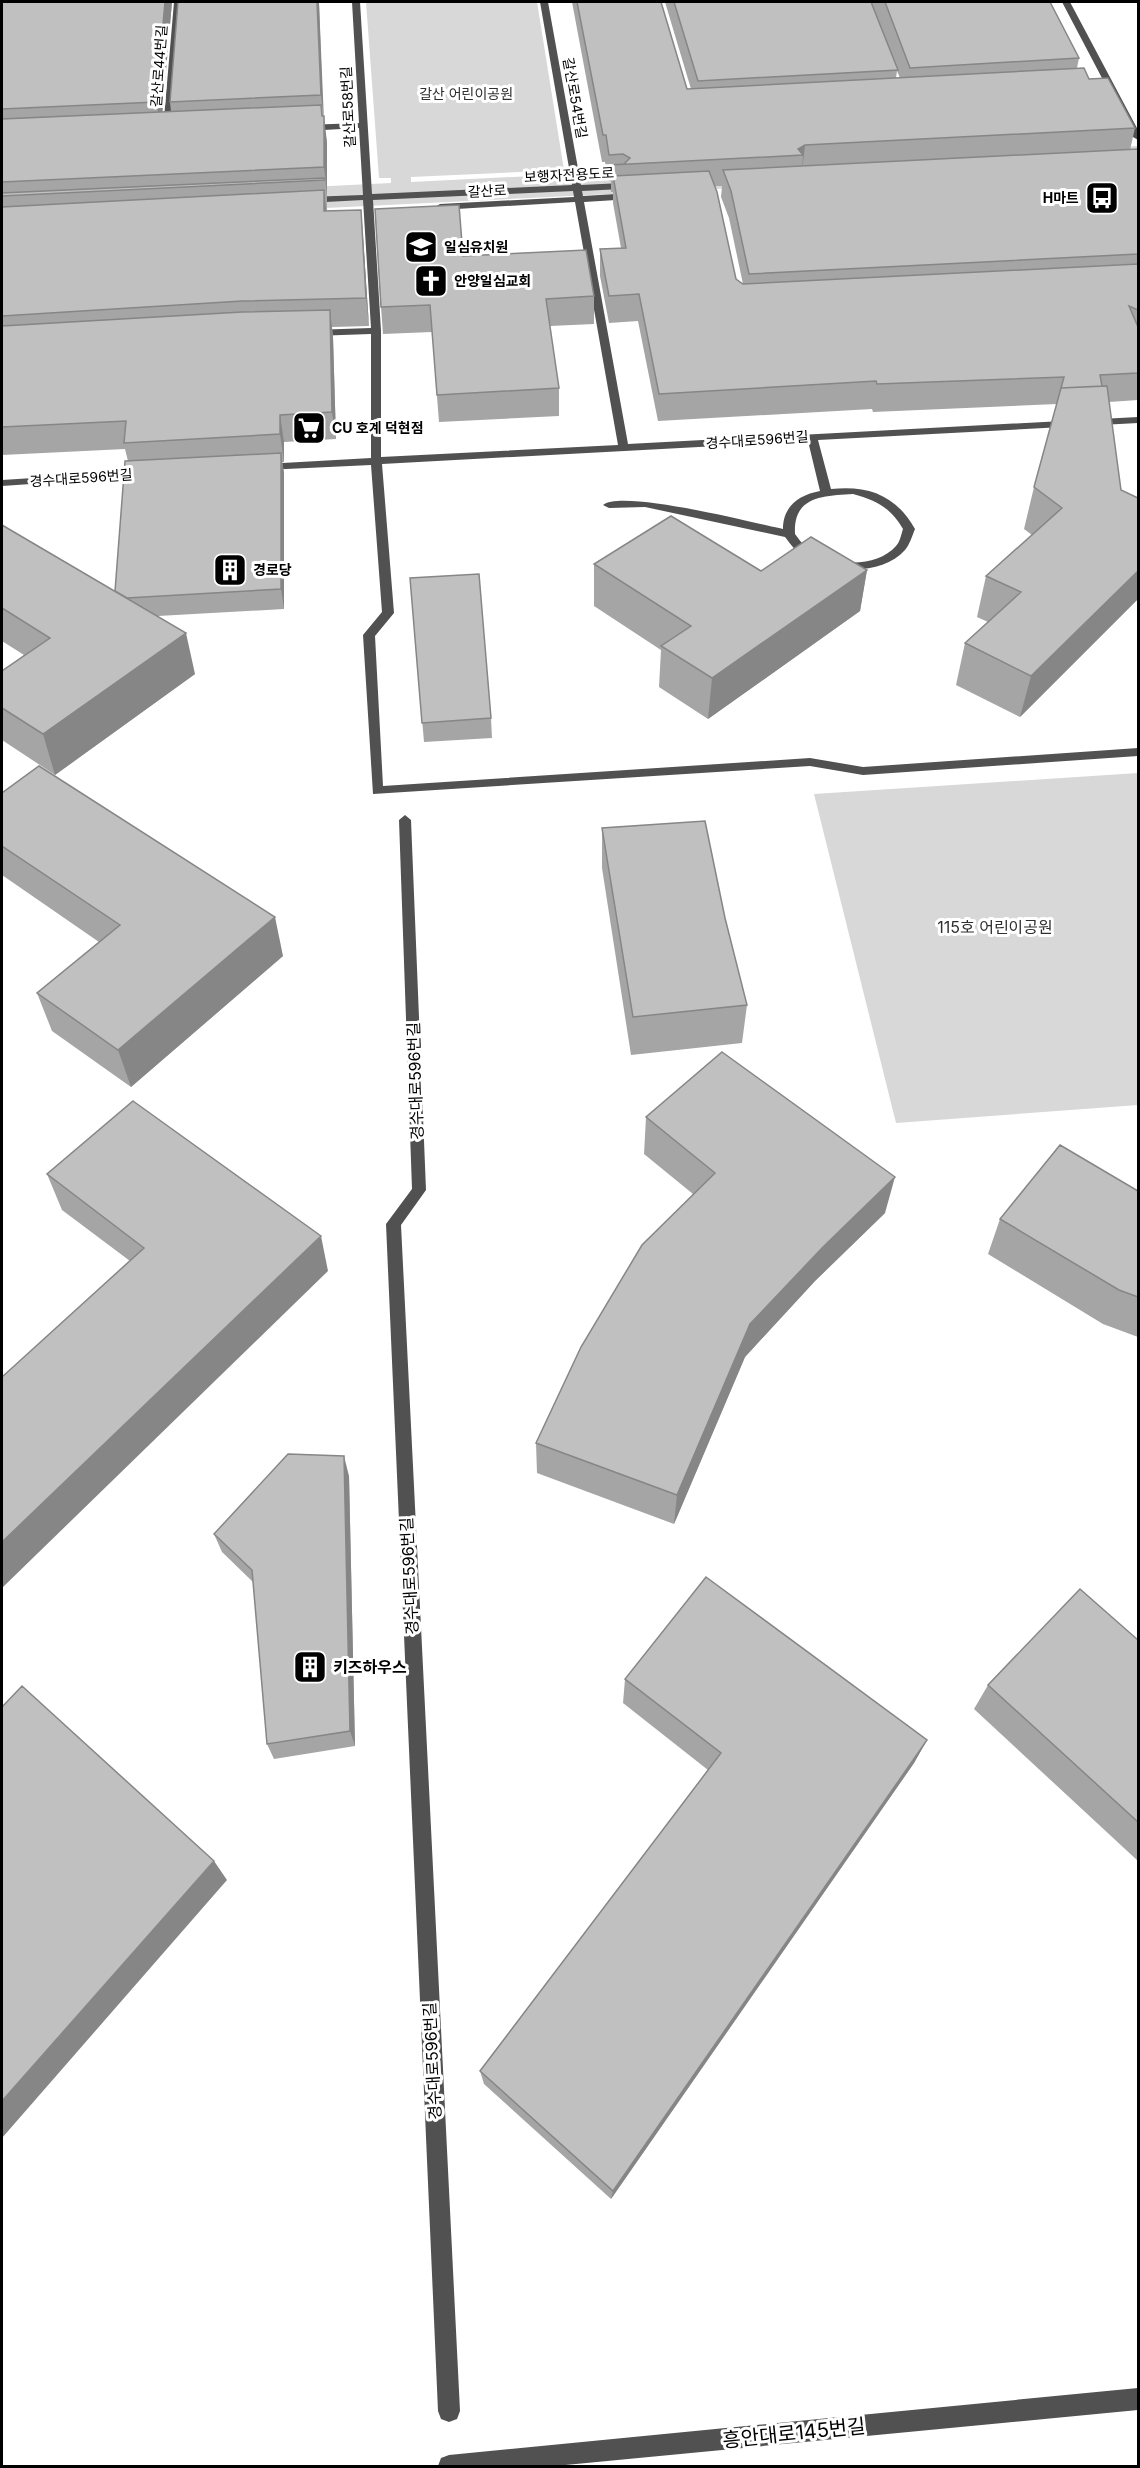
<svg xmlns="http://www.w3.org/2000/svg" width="1140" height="2468" font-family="Inter,'Noto Sans KR',sans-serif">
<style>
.green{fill:#d8d8d8}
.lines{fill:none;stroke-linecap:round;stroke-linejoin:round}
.minor{fill:#515151;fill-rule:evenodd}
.wall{fill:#a5a5a5;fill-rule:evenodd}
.shaded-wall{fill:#868686}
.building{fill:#c0c0c0;stroke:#868686;stroke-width:1.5}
.labels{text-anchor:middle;stroke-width:6;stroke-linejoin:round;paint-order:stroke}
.far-street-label{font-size:14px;fill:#000;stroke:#fff}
.far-park-label{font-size:14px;fill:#2f2f2f;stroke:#fff}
.far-poi-label{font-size:14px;font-weight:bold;fill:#000;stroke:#fff;text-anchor:start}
.park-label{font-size:16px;fill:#2f2f2f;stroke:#fff}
.street-label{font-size:16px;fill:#000;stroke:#fff}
.poi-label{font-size:16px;font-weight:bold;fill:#000;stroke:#fff;text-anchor:start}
.near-street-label{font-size:20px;fill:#000;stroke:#fff}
</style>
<rect width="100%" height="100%" fill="#fff"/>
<path class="green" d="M366,2H537L564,170L411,177V182L1138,146V168L2,224V202L391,183V178H379Z
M1138,773V1105L896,1123L814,794Z"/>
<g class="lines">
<path class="minor" d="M174,2H182L171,130L167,133L163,130Z
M352,2H360L372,194L572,185L540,2H548L581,185L622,183L627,186L622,189L582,191L583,196L632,193L637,196L632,199L584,202L628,444L1138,417V423L818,440L831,489C868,485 896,495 915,529C912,536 910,544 905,550C881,577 828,573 801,554C794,550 790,543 785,537L645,507L609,508L603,505C622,489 754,523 783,529C783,506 799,495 820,491L808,441L382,464L394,613L375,636L383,786L810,758L863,767L1138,748V756L863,775L810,766L373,794L363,635L382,612L371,465L265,470L260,467L265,464L371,458V334L313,336L308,333L313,330L371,328L363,200L307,203L302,200L307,197L363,195L359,128L306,131L302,128L306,125L359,123ZM573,191L574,197L440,204L435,207L440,210L575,202L618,445L381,457V331L373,200ZM853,494C876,500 891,508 903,529C901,535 900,542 896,546C876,569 830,566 807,548C802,544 798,538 795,534C793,496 823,496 853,494Z
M1062,2H1070L1138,130V140L1133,137Z
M142,471L146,472V476L2,486V480Z
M405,815L411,820L426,1190L401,1225L460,2411L457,2419L449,2422L441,2419L438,2411L386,1224L412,1189L399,820Z
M1138,2388V2410L555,2466H438L441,2458L449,2455Z"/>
</g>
<path class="wall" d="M2,2H172L162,112H171L170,102L178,2H325V3H319L323,116L327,143V211L361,210L363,237L369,326L332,327L333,337L336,439L284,442V462H282L284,473V609L158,616L195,674L55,775L2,740V671L24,655L2,641V525L115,591L128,461L125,449L2,455Z
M572,2H661L687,89H691L665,2H1050L1079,58L1077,68L1089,79L1135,128L1130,150L1138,149V400L1109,402L1121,490L1138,498V599L1020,717L956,685L965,643L988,622L977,617L986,576L1032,535L1024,529L1034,487L1057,404L873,412L872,409L658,421L638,321L609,323L600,276V249L621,248L613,203V192H611V181H609L605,162H602ZM897,71L900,78H896ZM715,186H722L721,197L729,218L743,284L736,279Z
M463,256L594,296V324L550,326L559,388V416L439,422L432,332L383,334L381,307Z
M594,564L761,571L867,570L860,611L708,719L659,687L661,650L594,606Z
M410,578L491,718L492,738L424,742Z
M2,793L283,956L131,1087L52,1031L37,993L99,942L2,875Z
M602,828L725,918L747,1005L742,1043L631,1055L602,868Z
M646,1117L885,1213L815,1281L745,1357L674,1524L537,1473L536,1443L693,1194L644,1154Z
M47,1174L328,1271L130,1261L62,1210Z
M1138,1191V1337L1103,1324L988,1254L1000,1219Z
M349,1476L355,1746L274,1759L267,1744L253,1582L222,1552L214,1534Z
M1138,1640V1861L974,1709L988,1685Z
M625,1679L927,1740L914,1763L611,2199L484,2084L480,2071L708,1770L623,1703Z"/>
<path class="shaded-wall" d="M165,2H172L161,129L156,102Z
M317,2H319V3L324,121L321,95Z
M321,105L324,131V116L327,143V194L324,167Z
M805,145L802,172L803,155L798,149Z
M324,190L327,217L324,211Z
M361,210L363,237L369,326L366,298Z
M330,310L333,337L336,439L332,412Z
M280,415L284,442V462L280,434Z
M281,453L284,473V609L281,589Z
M867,570L860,611L708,719L712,678Z
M1138,571V599L1020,717L1031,676Z
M186,633L195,674L55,775L43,734Z
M275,917L283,956L131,1087L118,1050Z
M895,1177L885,1213L815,1281L745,1357L674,1524L677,1495L750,1324L823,1247Z
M321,1236L328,1271L2,1588V1542Z
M344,1456L349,1476L355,1746L350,1731Z
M927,1740L914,1763L611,2199L613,2191Z
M214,1861L227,1880L2,2138V2101Z"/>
<path class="building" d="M2,2H165L156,102L2,109Z
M178,2H317L321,95L170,102Z
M577,2H661L687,89L1084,68L1089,79L1108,78L1135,128L805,145L798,149L803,155L611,165L624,164L630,158L623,154L609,155L606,135H603Z
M674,2H871L898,70L698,81Z
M885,2H1050L1079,58L910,68Z
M321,105L322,116H324V167L2,182V119Z
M1138,149V254L749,274L731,191L723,170Z
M709,171L717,192L736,279L743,284L1138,264V310L1129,306L1138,327V373L1100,375L1102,386L1061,388L1064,377L877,384L876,381L659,394L639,294L609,296L600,249L626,248L613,176Z
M324,178V180L2,196V193Z
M324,190V211L361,210L366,298L242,301L2,316V207Z
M459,205L463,256L586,250L594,296L546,299L559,388L437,395L430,305L381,307L375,209Z
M330,310L332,412L280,415V434L124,443L126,421L2,427V326L242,312Z
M1107,386L1121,490L1138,498V571L1031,676L965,643L1021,592L986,576L1062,508L1034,487L1061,388Z
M281,453V589L127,598L115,591L125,461Z
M671,516L761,571L811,537L867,570L712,678L661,646L691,626L594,564Z
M2,525L186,633L43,734L2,708V671L50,638L2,608Z
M479,574L491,718L422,723L410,578Z
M39,766L275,917L118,1050L37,993L120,925L2,846V793Z
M705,821L725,918L747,1005L633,1017L602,828Z
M722,1052L895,1177L823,1247L750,1324L677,1495L536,1443L581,1347L642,1245L715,1173L646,1117Z
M133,1101L321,1236L2,1542V1377L144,1248L47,1174Z
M1060,1145L1138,1191V1297L1119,1290L1000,1219Z
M288,1454L344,1456L350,1731L267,1744L252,1570L214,1534Z
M706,1577L927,1740L613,2191L480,2071L721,1753L625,1679Z
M1080,1589L1138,1640V1822L988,1685Z
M22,1686L214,1861L2,2101V1707Z"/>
<defs>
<symbol id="bus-square" viewBox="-11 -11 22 22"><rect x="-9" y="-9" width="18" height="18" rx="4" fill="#000" stroke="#fff"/><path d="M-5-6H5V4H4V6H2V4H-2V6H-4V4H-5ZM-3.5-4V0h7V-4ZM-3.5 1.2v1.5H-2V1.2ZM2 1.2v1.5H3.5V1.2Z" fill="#fff"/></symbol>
<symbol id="school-square" viewBox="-11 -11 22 22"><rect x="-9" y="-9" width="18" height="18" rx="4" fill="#000" stroke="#fff"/><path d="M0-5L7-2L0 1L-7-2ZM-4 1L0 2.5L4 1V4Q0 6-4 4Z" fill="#fff"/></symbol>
<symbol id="church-square" viewBox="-11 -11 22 22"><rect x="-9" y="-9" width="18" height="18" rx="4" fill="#000" stroke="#fff"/><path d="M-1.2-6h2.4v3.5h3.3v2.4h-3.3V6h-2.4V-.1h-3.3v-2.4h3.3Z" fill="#fff"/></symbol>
<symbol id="supermarket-square" viewBox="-11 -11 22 22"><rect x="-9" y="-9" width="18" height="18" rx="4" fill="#000" stroke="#fff"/><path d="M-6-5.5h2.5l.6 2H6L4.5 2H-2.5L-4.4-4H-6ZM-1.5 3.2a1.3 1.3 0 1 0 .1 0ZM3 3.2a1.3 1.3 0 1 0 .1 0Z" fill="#fff"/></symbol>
<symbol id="building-square" viewBox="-11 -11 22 22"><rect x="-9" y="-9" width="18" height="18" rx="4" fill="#000" stroke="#fff"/><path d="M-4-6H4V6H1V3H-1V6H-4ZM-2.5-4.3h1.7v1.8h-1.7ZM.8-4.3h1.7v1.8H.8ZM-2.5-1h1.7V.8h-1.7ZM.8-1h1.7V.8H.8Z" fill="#fff"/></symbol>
</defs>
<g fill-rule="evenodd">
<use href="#bus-square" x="1083" y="179" width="38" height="38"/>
<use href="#school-square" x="402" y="228" width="38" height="38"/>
<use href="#church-square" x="412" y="262" width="38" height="38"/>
<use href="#supermarket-square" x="290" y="409" width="38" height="38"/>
<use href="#building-square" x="211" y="551" width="38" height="38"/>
<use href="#building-square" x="291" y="1648" width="38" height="38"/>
</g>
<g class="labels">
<g class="far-street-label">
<text transform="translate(159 66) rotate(-86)" y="5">갈산로44번길</text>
<text transform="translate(575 98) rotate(80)" y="5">갈산로54번길</text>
<text transform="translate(348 107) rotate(-93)" y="5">갈산로58번길</text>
<text transform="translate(569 175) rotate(-3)" y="5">보행자전용도로</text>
<text transform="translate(487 191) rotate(-3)" y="5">갈산로</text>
<text transform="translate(757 440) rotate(-4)" y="5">경수대로596번길</text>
<text transform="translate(81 478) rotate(-4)" y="5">경수대로596번길</text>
</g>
<g class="far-park-label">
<text x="466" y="99">갈산 어린이공원</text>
</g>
<g class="far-poi-label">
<text x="1079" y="203" text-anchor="end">H마트</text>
<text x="444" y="252">일심유치원</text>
<text x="454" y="286">안양일심교회</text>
<text x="332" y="433">CU 호계 덕현점</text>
<text x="253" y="575">경로당</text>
</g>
<g class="park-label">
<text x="995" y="933">115호 어린이공원</text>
</g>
<g class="street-label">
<text transform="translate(415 1081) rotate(-92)" y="6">경수대로596번길</text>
<text transform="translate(409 1576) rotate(-93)" y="6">경수대로596번길</text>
<text transform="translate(432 2061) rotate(-93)" y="6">경수대로596번길</text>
</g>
<g class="poi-label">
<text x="333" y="1673">키즈하우스</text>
</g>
<g class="near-street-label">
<text transform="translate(794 2433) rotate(-6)" y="7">흥안대로145번길</text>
</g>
</g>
<rect width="1140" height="2468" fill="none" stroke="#000000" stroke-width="6"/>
</svg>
